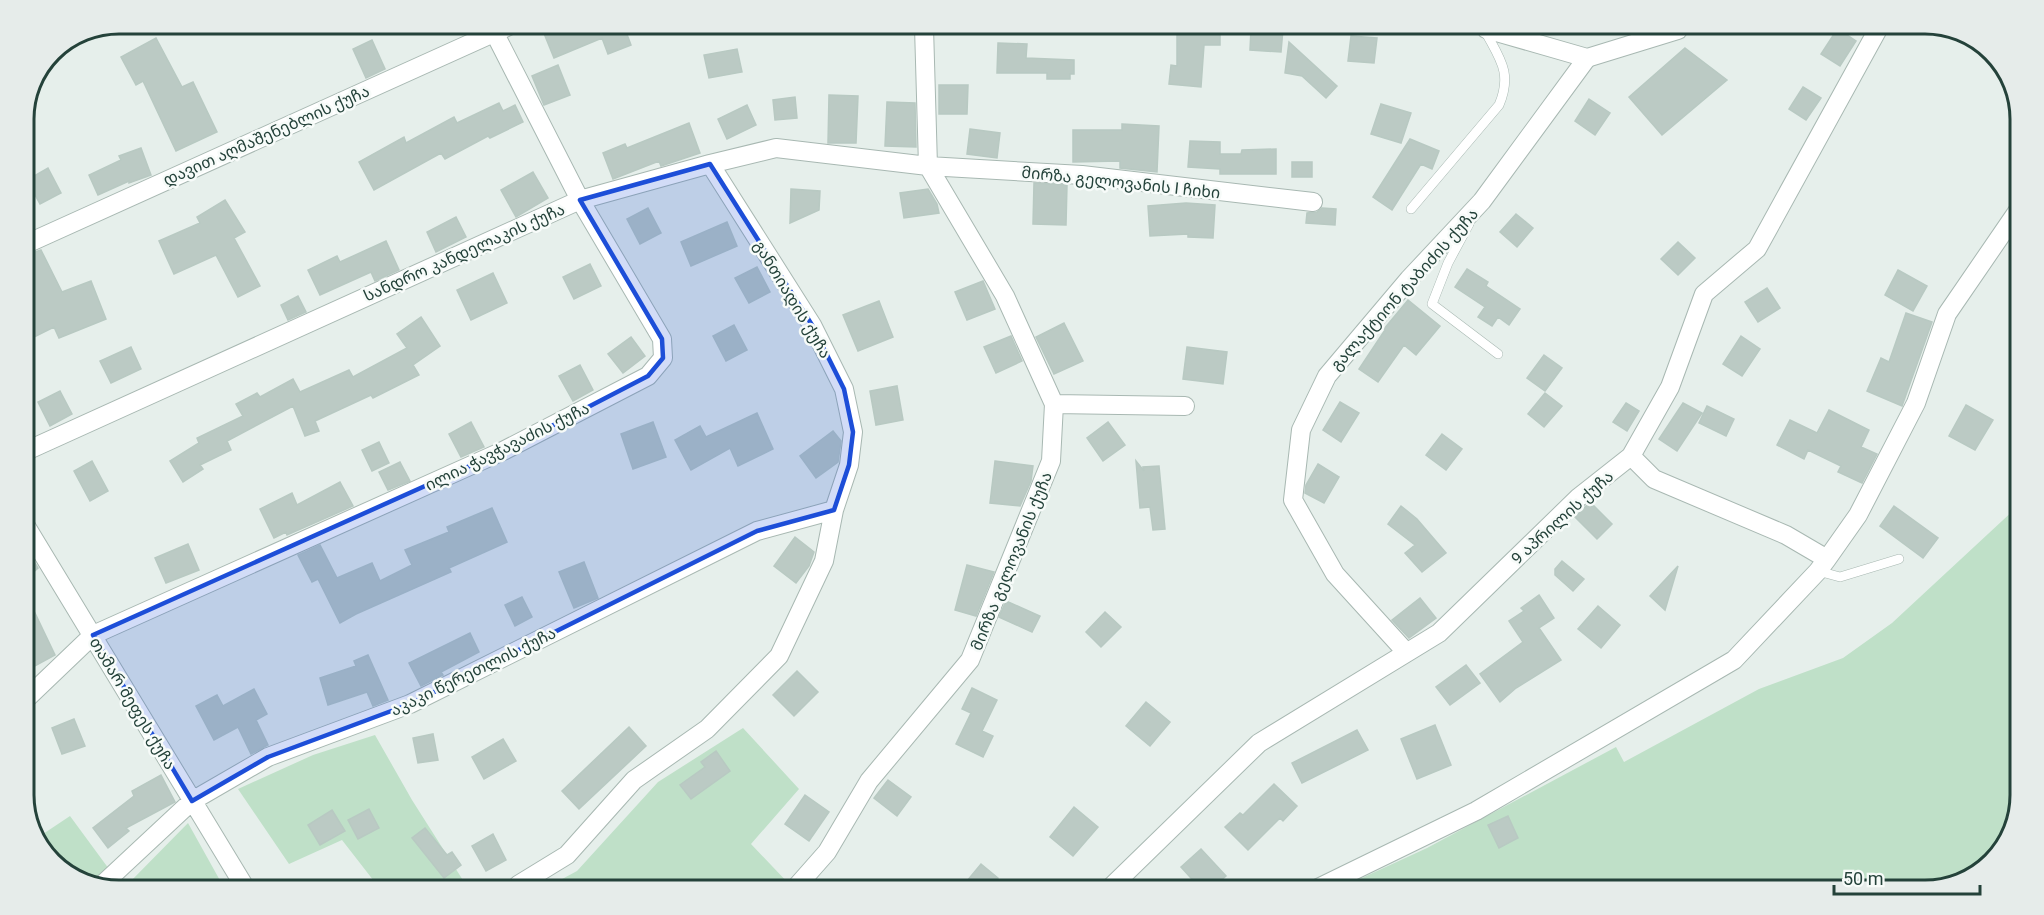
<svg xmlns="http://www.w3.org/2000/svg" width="2044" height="915" font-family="Roboto,'Noto Sans Georgian',sans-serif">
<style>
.green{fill:#bfe0c8}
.building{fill:#bbcac4;stroke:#b8c9c2;stroke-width:1.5}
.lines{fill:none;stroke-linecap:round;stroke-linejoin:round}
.service-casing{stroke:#a8b8b2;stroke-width:10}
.minor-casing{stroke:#a8b8b2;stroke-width:20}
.tertiary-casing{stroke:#a8b8b2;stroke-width:20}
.service{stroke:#fff;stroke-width:9}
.minor{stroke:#fff;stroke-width:18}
.tertiary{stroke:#fff;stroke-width:18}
.marked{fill:#1d4ed8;fill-opacity:0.2;stroke:#1d4ed8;stroke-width:4.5;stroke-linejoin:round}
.labels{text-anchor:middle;stroke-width:5;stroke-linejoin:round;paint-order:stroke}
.street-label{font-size:16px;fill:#24423a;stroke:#f7fbf9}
.rim{fill:none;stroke:#24423a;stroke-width:3}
</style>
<rect width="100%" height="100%" fill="#e6efeb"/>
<path class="green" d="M2016,508L2013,833L1977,875L1925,891L1338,889L1427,848L1616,747L1624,762L1759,689L1843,658L1892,623Z
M743,728L799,789L751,844L791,886L551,885L577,871L658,782Z
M375,735L412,800L466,885H377L342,840L289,864L238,789L313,755Z
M70,816L120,884H82L40,849L37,838Z
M188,823L222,884H128Z"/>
<path class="building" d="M541,26H631L625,29L631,45L608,54L602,38L554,58Z
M1177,28H1220V45H1204L1201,87L1169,84L1171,65L1177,66Z
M1251,29H1283L1281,52L1250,50Z
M1836,31H1841L1856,41L1840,66L1821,54Z
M1351,36L1377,38L1374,63L1348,61Z
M156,38L182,87L193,82L217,132L176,151L143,81L136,85L121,57Z
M372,40L385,69L366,78L353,49Z
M1289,42L1337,86L1326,98L1302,76L1285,73Z
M998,43L1027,44L1026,58L1074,60V74H1070V79H1047V73H997Z
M1685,48L1727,80L1662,135L1629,97Z
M737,49L742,72L709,78L704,55Z
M558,65L570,95L544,105L532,76Z
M939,85H968L967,114H939Z
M1803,87L1821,98L1806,120L1789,109Z
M829,95L858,96L856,143H828Z
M795,97L797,118L775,120L773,100Z
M1589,99L1610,113L1595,135L1575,121Z
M887,102L915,103L916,147L885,146Z
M499,103L503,111L515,105L523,122L490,138L488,136L445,159L441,153L374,190L359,162L404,137L406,143L454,117L457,123Z
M1381,104L1411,113L1401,143L1371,134Z
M747,105L756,125L727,139L718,119Z
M689,123L700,153L661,166L659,161L613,179L603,153L625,144L627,148Z
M1122,124L1159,126L1157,172L1120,168V161L1073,162V130H1122Z
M970,129L1000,133L997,158L967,154Z
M1410,139L1439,151L1432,169L1421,164L1392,210L1373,197Z
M1190,141L1220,142V154H1241L1242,150L1276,149V174H1220V169L1188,167Z
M141,148L151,175L129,183V181L98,195L89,175L121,160L119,156Z
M1292,162H1312V177H1292Z
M48,168L61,193L40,204L27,180Z
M533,172L548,198L516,217L501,190Z
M1034,183L1067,185L1066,225L1033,224Z
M791,189L820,191L819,210L790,223Z
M928,189L937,204L939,213L904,218L900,193Z
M225,200L245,232L234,238L260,286L238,297L216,255L174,274L159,241L200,223L197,217Z
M1186,203L1215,205L1213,238L1188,237V234L1150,236L1148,206Z
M648,208L661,233L640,244L627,219Z
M1322,208L1336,209L1335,225L1306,223L1307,213L1317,212Z
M1516,214L1533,228L1517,247L1500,232Z
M456,217L466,237L436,252L427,232Z
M727,222L737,246L691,266L681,242Z
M386,241L399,270L375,281L371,272L320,295L308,270L337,256L340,262Z
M1678,242L1695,258L1678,275L1661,259Z
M41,250L62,292L91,281L106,319L59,338L54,327L24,342V256Z
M590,264L601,286L574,299L563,277Z
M757,267L770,292L749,303L735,278Z
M1467,269L1488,282L1486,286L1520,309L1509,325L1498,317L1492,326L1478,317L1485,307L1455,287Z
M1898,270L1927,286L1913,311L1885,295Z
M493,273L507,303L471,320L457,290Z
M983,281L995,309L967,320L955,292Z
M1767,288L1780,308L1758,322L1745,302Z
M298,296L306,312L288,320L281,305Z
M1408,300L1440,326L1416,355L1404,345L1378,382L1359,369L1385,330L1384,329Z
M879,301L893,337L858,351L843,315Z
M1906,313L1932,322L1902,406L1867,391L1881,358L1889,362Z
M421,317L440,346L413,365L419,375L373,398L371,395L315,421L319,431L305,436L293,406L227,441L231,450L200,465L203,469L183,482L170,461L199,443L197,438L243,416L236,404L257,393L260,397L293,379L300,392L349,370L353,377L407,348L397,334Z
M1064,323L1083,361L1054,374L1036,337Z
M734,325L747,350L726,361L713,336Z
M1011,336L1022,361L996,373L984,347Z
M1741,336L1760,349L1742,376L1723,364Z
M631,337L645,356L623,373L608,354Z
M131,347L141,369L111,383L100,361Z
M1187,347L1227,352L1223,384L1183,379Z
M1544,355L1562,368L1545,391L1527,378Z
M580,365L593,390L573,401L559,376Z
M897,386L903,420L876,425L870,391Z
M60,391L72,414L50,426L38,402Z
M1545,393L1562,406L1544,427L1528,414Z
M1340,402L1359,413L1341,442L1323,430Z
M1626,403L1639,411L1627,431L1613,422Z
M1683,403L1702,413L1677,451L1659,439Z
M1966,405L1993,420L1975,450L1949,436Z
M1707,406L1734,419L1726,436L1699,423Z
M1829,410L1869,430L1861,447L1877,454L1862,483L1838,472L1841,466L1808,450L1804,459L1777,445L1790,420L1817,433Z
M757,413L773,449L738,466L730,448L691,470L675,440L700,426L706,437Z
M471,422L484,447L461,457L449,434Z
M653,422L666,457L633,469L621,434Z
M1108,422L1125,445L1103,461L1087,438Z
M833,431L841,441L838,462L816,478L800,456Z
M1442,434L1462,449L1446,470L1426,455Z
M379,442L389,463L372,471L362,450Z
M92,461L108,491L90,501L74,471Z
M995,461L1033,466L1031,481L1020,506L990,503Z
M1136,461L1144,471L1143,467L1159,466L1165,529L1153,530L1150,507L1140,508Z
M400,462L410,481L388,490L379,472Z
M1318,464L1339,477L1324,503L1305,493L1306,485Z
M340,482L353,506L287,535L286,532L274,538L260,509L292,493L297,505Z
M1590,502L1612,524L1597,539L1575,517Z
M1401,506L1417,519L1446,553L1422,572L1405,553L1415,545L1388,524Z
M1894,506L1938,538L1923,558L1880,526Z
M492,508L507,542L449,568L451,572L356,614L340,623L318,579L312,582L298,555L320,545L337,578L372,563L380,581L412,565L405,550L449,532L447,527Z
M795,537L814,552L809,566L796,583L774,566Z
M188,544L199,570L166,583L155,558Z
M24,545L38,568L24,580Z
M1562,561L1584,579L1573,591L1555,575V569Z
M584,562L598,598L574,608L559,572Z
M967,565L994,572L976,616L955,610Z
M1678,566L1665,610L1650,596Z
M24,590L55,655L33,667L24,649Z
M1539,595L1554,618L1539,628L1561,660L1516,688L1500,702L1480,674L1523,642L1509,621L1524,611L1521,608Z
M522,597L532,617L515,626L505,605Z
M1420,598L1436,618L1409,638L1392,620Z
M1006,601L1040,616L1032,632L999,617Z
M1598,606L1620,625L1601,648L1578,629Z
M1105,612L1121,627L1101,647L1086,632Z
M470,633L479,652L441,672L443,675L421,686L409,663Z
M368,655L388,700L373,706L367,692L328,705L320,678L356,666L354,661Z
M1466,665L1480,683L1450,705L1436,687Z
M797,671L818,692L794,716L773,695Z
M972,688L997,700L982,731L993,736L983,757L956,744L971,713L962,709Z
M254,689L267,714L256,720L268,745L251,754L238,727L214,740L196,706L217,695L223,706Z
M1146,702L1170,722L1150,746L1126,726Z
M74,719L85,746L62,754L52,728Z
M1435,725L1451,765L1417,779L1401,739Z
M629,727L646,746L579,809L562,791Z
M1357,730L1368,750L1302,783L1292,763Z
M433,734L438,760L418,763L413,738Z
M503,739L516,761L484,779L472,757Z
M716,751L730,771L691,799L680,785L705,767L701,762Z
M161,775L175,802L126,828L129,831L108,848L93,828L134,796L132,791Z
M888,780L911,797L897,816L874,798Z
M1274,784L1297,806L1283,821L1280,818L1248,850L1225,827L1240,813L1243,815Z
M805,795L829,812L809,841L785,824Z
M1074,807L1098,827L1073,856L1050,837Z
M369,809L379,828L358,839L348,820Z
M332,810L345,831L320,845L308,825Z
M1508,816L1518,838L1499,848L1488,825Z
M425,828L447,855L452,852L461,865L444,878L412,838Z
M493,834L506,860L486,871L472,846Z
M1201,849L1226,876L1212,888H1200L1181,867Z
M981,864L998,878L991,887H962Z"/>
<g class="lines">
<defs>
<path id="service" d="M1411,209L1499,105C1513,72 1499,58 1484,29
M1469,224L1448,263L1432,304L1498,354
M1818,571L1840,577L1899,559"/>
<path id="minor" d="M1054,404L1185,406
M24,452L580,200L710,164L776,148L928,166L1082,175L1313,202
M1631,456L1654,479L1786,535L1827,559L1858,515L1916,403L1947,314L2019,209
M24,523L243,884
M1406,652L1335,574L1293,500L1301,430L1327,376L1409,279L1482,201L1587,58
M24,701L93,635L503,451L648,376L663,358L662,339L580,200L494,32
M103,884L192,801L268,757L410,704L757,531L834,510
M518,885L567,855L634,780L707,729L779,656L824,561L834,510L849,465L853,432L844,389L812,325L710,164
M797,886L827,852L869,781L970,660L1051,461L1054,404L1005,296L928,166L924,27
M1110,888L1259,743L1439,633L1579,497L1631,456L1670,387L1704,294L1757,249L1877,31
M1316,889L1476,811L1734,660L1818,571L1827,559"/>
<path id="tertiary" d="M1486,29L1587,58L1678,30
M24,245L509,26"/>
</defs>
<use href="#service" class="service-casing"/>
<use href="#minor" class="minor-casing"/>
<use href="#tertiary" class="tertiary-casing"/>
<use href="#service" class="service"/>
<use href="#minor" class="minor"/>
<use href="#tertiary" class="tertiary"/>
</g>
<path class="marked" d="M710,164L812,325L844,389L853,432L849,465L834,510L757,531L410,704L268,757L192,801L93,635L503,451L648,376L663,358L662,339L580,200Z"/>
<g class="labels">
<g class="street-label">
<text transform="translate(266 135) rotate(-24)" y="6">დავით აღმაშენებლის ქუჩა</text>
<text transform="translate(1121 182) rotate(6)" y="6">მირზა გელოვანის I ჩიხი</text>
<text transform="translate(464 252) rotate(-24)" y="6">სანდრო კანდელაკის ქუჩა</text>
<text transform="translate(1404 289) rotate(-48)" y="6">გალაქტიონ ტაბიძის ქუჩა</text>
<text transform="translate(793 299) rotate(59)" y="6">განთიადის ქუჩა</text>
<text transform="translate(507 446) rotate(-26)" y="6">ილია ჭავჭავაძის ქუჩა</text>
<text transform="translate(1562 517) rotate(-42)" y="6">9 აპრილის ქუჩა</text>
<text transform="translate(1011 561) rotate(-68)" y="6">მირზა გელოვანის ქუჩა</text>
<text transform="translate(473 671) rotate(-26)" y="6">აკაკი წერეთლის ქუჩა</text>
<text transform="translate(133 703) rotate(59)" y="6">თამარ მეფეს ქუჩა</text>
</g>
</g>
<path d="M0 0H2044V915H0ZM119 34H1925A85 85 0 0 1 2010 119V795A85 85 0 0 1 1925 880H119A85 85 0 0 1 34 795V119A85 85 0 0 1 119 34Z" fill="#e6ecea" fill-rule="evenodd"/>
<path class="rim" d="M119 34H1925A85 85 0 0 1 2010 119V795A85 85 0 0 1 1925 880H119A85 85 0 0 1 34 795V119A85 85 0 0 1 119 34Z"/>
<path d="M1834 885v9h146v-9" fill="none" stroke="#24423a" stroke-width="3"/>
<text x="1843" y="885" font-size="18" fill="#24423a" stroke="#f7fbf9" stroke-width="4.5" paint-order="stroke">50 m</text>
</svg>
